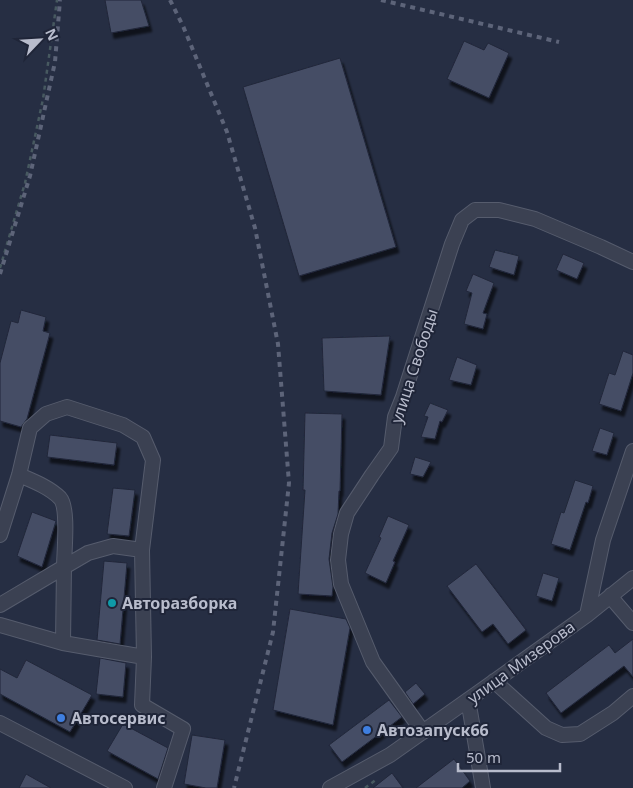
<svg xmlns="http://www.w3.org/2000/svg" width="633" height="788" font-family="'Noto Sans',sans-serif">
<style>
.building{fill:#454d65;stroke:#21273a;filter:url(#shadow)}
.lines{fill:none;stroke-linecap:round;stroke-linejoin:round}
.minor-casing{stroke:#565c6d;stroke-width:16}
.path{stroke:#475960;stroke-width:2.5;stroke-dasharray:4 4;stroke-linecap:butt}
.minor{stroke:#3b4152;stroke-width:14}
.rail{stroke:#5d6479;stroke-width:4;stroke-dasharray:5 5;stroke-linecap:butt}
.culture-dot{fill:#0f9aa8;stroke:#1f2538;stroke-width:2}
.shop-dot{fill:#3f7fe0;stroke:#1f2538;stroke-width:2}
.labels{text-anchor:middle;stroke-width:4;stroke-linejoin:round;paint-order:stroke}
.street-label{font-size:16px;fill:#b8bccc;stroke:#1f2538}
.poi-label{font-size:16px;font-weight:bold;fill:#b8bccc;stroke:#1f2538;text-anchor:start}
</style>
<defs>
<filter id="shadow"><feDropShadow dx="3" dy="5.5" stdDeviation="1" flood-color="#0009"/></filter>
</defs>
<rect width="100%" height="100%" fill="#262e43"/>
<path class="building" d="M105,0H141L149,26L111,33Z
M464,41L484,50L488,43L509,53L489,98L447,79Z
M340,58L396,247L299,276L243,87Z
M495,250L519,256L514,275L489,267Z
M563,254L584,263L577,279L556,270Z
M473,274L494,283L483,313L487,314L483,329L464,324L472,293L466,291Z
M21,310L46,317L43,331L50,333L27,419L21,427L0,421V363L11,321L18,323Z
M390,336L381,395L324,391L322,338Z
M623,351L633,355V373L621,411L599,404L609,373L615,375Z
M457,357L477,365L471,385L449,380Z
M430,403L448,410L442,422L440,421L435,439L421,437L428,417L424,416Z
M305,413L342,414L340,491H339L338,514L332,533L329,559L333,587L332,596L298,594L305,490H303Z
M600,428L614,433L607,455L592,451Z
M50,435L117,443L114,465L47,457Z
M415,457L431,462L423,477L410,474Z
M575,480L593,486L588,503L586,502L570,550L551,544L561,512L564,513Z
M113,488L135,490L129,536L107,534Z
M32,512L56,521L42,567L17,556Z
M388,516L409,525L393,561L395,562L386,583L365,573L381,538L379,537Z
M104,561L127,563L120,644L97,640Z
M476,564L526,630L508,644L493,624L482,632L447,586Z
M543,573L559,578L552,601L536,596Z
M290,609L346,619L350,628L333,725L273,710Z
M633,639V677L624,666L561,713L546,693L609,645L615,653Z
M100,658L126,663L123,697L96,694Z
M26,660L92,695L70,732L0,694V669L17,678Z
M416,683L425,694L413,704L405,692Z
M389,700L402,717L342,762L329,745Z
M123,724L168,748L158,779L107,751Z
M192,735L225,740L217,788H206L184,784Z
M454,759L470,781L462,788H416Z
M392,773L403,788H373Z
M26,774L51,788H19Z"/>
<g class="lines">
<defs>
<path id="minor" d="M0,535L19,475L30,428L46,414L67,407L123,425L143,437L153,460L142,550L144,657L142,705L183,729L164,788
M611,595L615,602L633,623
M0,605L64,567C64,553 69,508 60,498C49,487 33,481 19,475
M587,615L603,540L633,451
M0,625L63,643L144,657
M63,643L64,567L88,553L113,546L142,550
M494,681L546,728L562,735L580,734L613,713L633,696
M465,702L470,711L483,788
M0,723L125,788
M423,732L373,662L341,584L338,560L341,534L347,513L372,475L391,448L395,417L403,397L452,244L462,220L475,210H499L535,219L601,247L633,262
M330,788L390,755L482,690L587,615L633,578"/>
</defs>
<use href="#minor" class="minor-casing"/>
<path class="path" d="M0,268L25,183L43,99L57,0
M365,788L377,779"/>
<use href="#minor" class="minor"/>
<path class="rail" d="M170,0L183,26L227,132L255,228L278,344L289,483L273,632L234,788
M381,0L559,42
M0,274L30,176L55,62L60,0"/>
</g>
<circle class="culture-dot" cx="112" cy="603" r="5"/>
<g class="shop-dot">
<circle cx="61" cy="718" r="5"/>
<circle cx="367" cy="730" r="5"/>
</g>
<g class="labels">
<g class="street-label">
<text transform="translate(414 366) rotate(-72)" y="6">улица Свободы</text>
<text transform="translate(521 662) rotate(-36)" y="6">улица Мизерова</text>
</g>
<g class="poi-label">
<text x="122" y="609">Авторазборка</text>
<text x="71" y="724">Автосервис</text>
<text x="377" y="736">Автозапуск66</text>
</g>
</g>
<g transform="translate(40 40) rotate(65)" stroke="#1f2538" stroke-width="4" paint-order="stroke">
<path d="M0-4L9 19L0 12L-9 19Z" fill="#b8bccc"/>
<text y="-8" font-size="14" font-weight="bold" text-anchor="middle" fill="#b8bccc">N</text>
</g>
<path d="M458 763v8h102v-8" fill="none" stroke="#b8bccc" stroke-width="2.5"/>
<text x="466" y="763" font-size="15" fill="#b8bccc" stroke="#1f2538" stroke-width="4" paint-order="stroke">50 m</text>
</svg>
